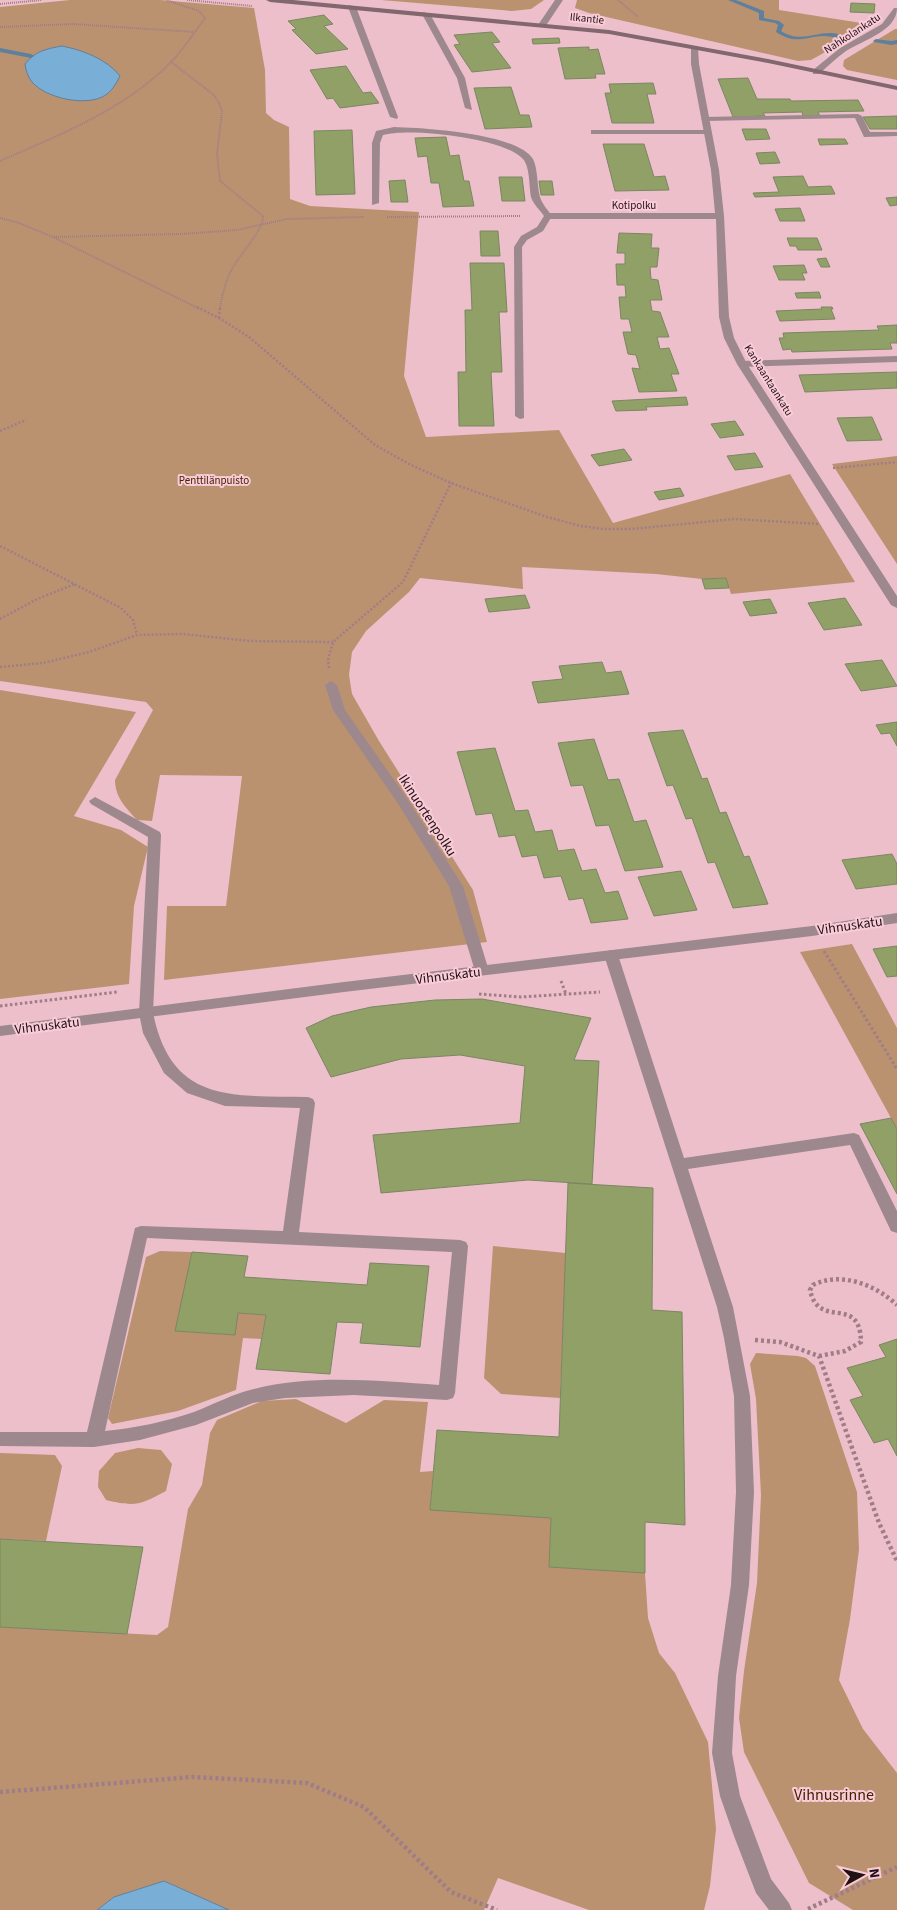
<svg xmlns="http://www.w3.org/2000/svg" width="897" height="1910" font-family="'Source Sans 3',sans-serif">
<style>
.green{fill:#bb9270}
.water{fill:#79afd7;stroke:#5e809d}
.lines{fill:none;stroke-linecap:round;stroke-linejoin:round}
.stream{fill:#5e809d;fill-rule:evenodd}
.building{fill:#90a067;stroke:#7c8662}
.path-far3{stroke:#a07d86;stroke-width:2;stroke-dasharray:1 1;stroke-linecap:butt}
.path-far2{stroke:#a07d86;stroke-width:2.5;stroke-dasharray:2 2;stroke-linecap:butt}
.path-far1{stroke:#a07d86;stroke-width:3;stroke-dasharray:2.5 2.5;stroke-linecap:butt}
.path{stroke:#a07d86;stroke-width:4.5;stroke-dasharray:3 3;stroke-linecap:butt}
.service{fill:#9c888d;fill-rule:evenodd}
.minor{fill:#9c888d;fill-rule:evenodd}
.tertiary{fill:#9c888d;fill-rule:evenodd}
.secondary{fill:#83676e;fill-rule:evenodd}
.labels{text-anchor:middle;stroke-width:4;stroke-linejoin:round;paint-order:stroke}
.far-street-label{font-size:11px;fill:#201115;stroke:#faccd8}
.far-park-label{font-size:11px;fill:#422201;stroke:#faccd8}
.street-label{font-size:14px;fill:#201115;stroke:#faccd8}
.near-park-label{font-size:16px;fill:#422201;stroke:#faccd8}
</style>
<rect width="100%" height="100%" fill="#edbfcb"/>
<path class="green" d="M70,0H160L254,8L265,70L266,113L274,120L289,127L290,199L310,206L419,212L404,376L426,437L559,430L613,523L790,474L855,582L731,594L726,578L702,579L656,574L522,567L523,589L420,578L409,592L366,631L352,652L349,675L352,694L379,741L473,890L487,942L164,980L167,906H226L242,776L160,775L152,821L137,820C126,808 115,797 115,780L153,710L146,702L0,681V7Z
M381,0H544L531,9L512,11Z
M577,0H779V10L874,25L811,60L798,61L589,13L575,8Z
M895,29H897V80L847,70L843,66L844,60Z
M897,456V564L832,464Z
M0,690L136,712L74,816L121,830L148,847L134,906L129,984L0,999Z
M852,944L897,1028V1129L800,952Z
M493,1246L566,1253L560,1398L501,1394L484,1378Z
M160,1251L192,1252L176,1331L234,1335L238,1313L266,1315L261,1339L243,1338L236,1390L178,1411L112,1424L108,1418L146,1257Z
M756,1353L798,1356L806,1358L815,1366L857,1492L859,1550L850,1619L839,1680L863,1729L897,1773V1910H853L809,1883L744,1752L739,1718L744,1671L757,1583L761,1495L756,1399L750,1364Z
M296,1399L346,1423L384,1400L428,1402L420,1472L433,1471L430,1509L551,1518L549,1567L645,1573L648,1618L659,1653L675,1673L708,1742L716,1829L710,1886L704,1910H589L498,1878L484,1910H229L164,1881L114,1897L97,1910H0V1627L157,1635L168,1627L188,1509L202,1485L210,1433L217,1420L262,1401Z
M138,1448L161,1450L172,1464L166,1491C140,1505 135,1507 106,1500L98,1487L99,1471L115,1453Z
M0,1453L55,1455L62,1466L46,1541L0,1539Z"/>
<path class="water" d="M62,46C82,50 107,59 120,76C116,84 111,93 102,97C83,106 46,98 32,82C28,77 26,71 25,64C35,51 46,49 62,46Z
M164,1881L229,1910H97L114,1897Z"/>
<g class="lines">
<path class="stream" d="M728,0H736L764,11V18L779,21L784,25L781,31C804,46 822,26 844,36C838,39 831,36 824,36C803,37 796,45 776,32L778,25L775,23L759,20V13Z
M876,39L891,41L897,40V44L891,45L874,42L873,41Z
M0,48L31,54L34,56L31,58L0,52Z"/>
</g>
<path class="building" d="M851,3L875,4L874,13L850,12Z
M324,15L333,24L324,26L348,49L316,54L292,30L296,29L288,21Z
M492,32L500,42L492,43L511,68L472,72L454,45L460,44L454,35Z
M559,38L560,43L533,44L532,39Z
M589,47V50L598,49L605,74H595L596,78L565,79L558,48Z
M346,66L363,93L371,92L379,103L340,108L333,98L327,99L310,70Z
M748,78L757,99H790L791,101L858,100L864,111L818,112L820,116H803L802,112L763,113L765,116L733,117L718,79Z
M653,83L656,94H647L654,123H612L605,93H611L609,84Z
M511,87L520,115H529L532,127L485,129L474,88Z
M897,116V129H870L863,117Z
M742,129H766L770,139L746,140Z
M352,130L355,194L316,195L314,131Z
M446,137L450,156L459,155L464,181H469L474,206L443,207L439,183H431L427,156L418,157L415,138Z
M818,139H845L848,144L820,145Z
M603,144H644L654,177L665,176L669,190L615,191Z
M775,152L780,163L760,164L756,153Z
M803,176L808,187L831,186L835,194L755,197L753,193L779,192L773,177Z
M499,177H522L525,201H502Z
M405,180L408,202H391L389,181Z
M539,181H552L554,195H541Z
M897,197V205L890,206L886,198Z
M800,208L805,221H780L775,209Z
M480,231H498L500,256H481Z
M619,233L652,234L651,248H659L657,267H650L651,279L658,280L662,300H650L652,311L660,312L669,337H657L660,349L669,348L679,374H671L677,391L639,392L632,368L640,369L636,355L628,354L623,332H632L629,319H621L619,297H626L625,285H617L616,264H625V253H617Z
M787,238H817L822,250H798L796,246H790Z
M826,258L830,267H821L817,259Z
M470,263H504L507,312H499L502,372H491L494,426H459L458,372H466L465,310H472Z
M804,265L807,273H802L805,280H779L773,266Z
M819,292L821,298H797L795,293Z
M821,307H832L833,309H831L835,319L780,321L776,311L822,309Z
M897,325V343H890L892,349L792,352L791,349L783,350L779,338H784L783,333L879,330L877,326Z
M897,372V388L805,392L799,375Z
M686,397L688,405L646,407L647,410L616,411L612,401Z
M872,417L882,440L847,441L837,418Z
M735,421L744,435L720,438L711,424Z
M624,449L632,460L599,466L591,455Z
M755,453L763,467L735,470L727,456Z
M680,488L684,496L659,500L654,492Z
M726,578L729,588L705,589L702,579Z
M525,595L530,608L489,612L485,599Z
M845,598L862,625L824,630L808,603Z
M770,599L777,613L750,616L743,602Z
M882,660L897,686L861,691L845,664Z
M602,662L606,673L621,671L629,694L538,703L532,682L563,679L559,666Z
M897,722V746L890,733L881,734L876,725Z
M683,730L702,779L707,778L720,813L726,812L744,857L749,856L768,904L733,908L715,862L708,863L692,818L686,819L673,785L667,786L648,733Z
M594,739L608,780L619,779L634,822L646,820L663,867L625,871L609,825L596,826L583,785L571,786L558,743Z
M495,748L515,811L528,810L535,832L552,830L558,851L574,849L582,871L596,869L605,893L618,891L628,919L591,923L583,898L569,900L561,876L544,878L537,855L522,857L515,835L499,837L492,813L476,815L457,752Z
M892,854L897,864V884L856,889L842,860Z
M681,871L697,910L654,916L638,877Z
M897,946V976L887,977L873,949Z
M482,999L591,1018L574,1060L599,1061L592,1184L528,1180L381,1193L373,1135L520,1123L525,1066L460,1055L401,1059L331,1077L306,1028L332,1016L371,1007L435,1000Z
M891,1118L897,1129V1194L860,1124Z
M568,1183L653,1188L652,1310L682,1312L685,1525L645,1522V1573L549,1567L551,1518L430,1510L437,1430L559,1437Z
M192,1252L248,1256L244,1277L367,1285L370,1263L429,1266L420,1347L360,1343L363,1323L337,1322L330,1374L256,1369L266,1315L238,1313L235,1335L175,1331Z
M897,1339V1456L888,1439L874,1443L850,1400L863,1396L847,1368L886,1357L879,1345Z
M0,1539L143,1547L127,1634L0,1627Z"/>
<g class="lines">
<path class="path-far3" d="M187,0L252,6
M618,0L638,17
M0,4L42,0
M0,27L73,24L194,32
M171,62L214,95L219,103L222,111L217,154L220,181L263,216C263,231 241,253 233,267C226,280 222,294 220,309
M0,161C57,136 118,112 164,69C180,54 192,36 205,18L199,11L166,0
M387,217L521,216
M0,218L19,223L53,237L200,309
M54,237L181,234L237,230L287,219L364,217"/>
<path class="path-far2" d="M197,307L219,318L249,337L375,445L409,464L451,483L547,517L581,526L603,529H632L734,519L820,524
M219,318L220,307
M0,431L26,420
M833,468L897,462
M0,546L121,608L133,620L137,635
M0,619L37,599L75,584
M0,667L43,663L89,652L137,635L183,634L250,641L333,642
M329,668L328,660L333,642L403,582L451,483"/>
<path class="path-far1" d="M824,951L897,1069
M561,981L566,994
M479,994L521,997L600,992
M0,1006L117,992"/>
<path class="path" d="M755,1340L780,1342L819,1356L879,1523L897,1561
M819,1356L845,1351L861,1342C860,1293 819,1331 810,1290L813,1285C841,1271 876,1285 897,1305
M0,1792L193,1777L307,1783L364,1807L451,1892L497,1910
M808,1909L897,1867"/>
<path class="service" d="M349,5L356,7L398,117L397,119L390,117L348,7Z
M423,12L430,14L465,78L472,110L465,108L457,78L422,14Z
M858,114L862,116L870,132H897V136L864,137L855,118L705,121L701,119L705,117Z
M394,127C423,128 517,133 533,159C538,169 537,186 540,197C542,204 548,210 552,216L543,231L527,240L522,247L524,418L520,419L515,416L514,247L521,236L537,227L544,216C540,210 533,204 531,197C529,186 530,167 523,159C505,138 410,127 383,135L380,143L379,203L372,205V143L376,131Z
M591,130H707L711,132L707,134H591Z
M897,356V362L742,367L737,364L742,361Z
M331,681L337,685L345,710L406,797L463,886L489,971L487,974H477L475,971L449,886L397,802L333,710L325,685Z
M95,797L160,832L161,835L153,1013C172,1105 233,1095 308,1097L313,1099L315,1103L299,1232L460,1240L466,1242L468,1246L455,1393L453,1398L447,1400L354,1395L285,1398L253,1403L196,1425L140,1440L94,1447L0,1446V1432H87L135,1228L141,1226L283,1231L300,1108L225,1106L187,1093L164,1073L143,1033L139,1013L148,837L91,804L89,801ZM147,1238L452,1252L439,1385C379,1381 313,1374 254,1389C233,1394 214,1404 194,1412C165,1422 135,1428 105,1431Z
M611,950L616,952L618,955L684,1158L854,1133L859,1135L897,1211V1233L891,1231L850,1145L688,1169L733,1307L750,1396L754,1492L749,1585L736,1676L732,1753L740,1796L771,1879L789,1903L792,1910H769L756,1893L734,1836L720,1796L712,1753L718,1676L731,1585L736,1492L734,1396L724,1338L717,1307L604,955L606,952Z"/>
<path class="minor" d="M894,8H897C897,31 863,40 846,51C836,58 828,66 819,74H813V70L840,48L882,24Z
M691,46L698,48L699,64L719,170L724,216L729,317L734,338L747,364L897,596V608L891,605L737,364L724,338L719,317L716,219H548L544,216L548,213H715L711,170L691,64Z"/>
<path class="tertiary" d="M555,0H563L545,27H539L538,25Z
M897,913V923L812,936L344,992L0,1036V1026L344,982L812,926Z"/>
<path class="secondary" d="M266,0H293L609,30L768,59L897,86V90L768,63L609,34L270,2Z"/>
</g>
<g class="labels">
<g class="far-street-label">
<text transform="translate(587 18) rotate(6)" y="4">Ilkantie</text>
<text transform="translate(852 33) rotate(-33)" y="4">Nahkolankatu</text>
<text x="634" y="209">Kotipolku</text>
<text transform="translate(769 380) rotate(58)" y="4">Kankaantaankatu</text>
</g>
<g class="far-park-label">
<text x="214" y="484">Penttilänpuisto</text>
</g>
<g class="street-label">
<text transform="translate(428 815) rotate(57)" y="5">Ikinuortenpolku</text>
<text transform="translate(850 925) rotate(-8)" y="5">Vihnuskatu</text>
<text transform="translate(448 975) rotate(-7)" y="5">Vihnuskatu</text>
<text transform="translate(47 1025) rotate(-7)" y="5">Vihnuskatu</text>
</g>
<g class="near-park-label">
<text x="834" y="1800">Vihnusrinne</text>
</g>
</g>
<g transform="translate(862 1875) rotate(82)" stroke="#faccd8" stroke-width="4" paint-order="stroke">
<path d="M0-4L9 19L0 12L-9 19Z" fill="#201115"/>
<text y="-8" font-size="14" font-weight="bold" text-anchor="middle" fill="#201115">N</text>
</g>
</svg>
